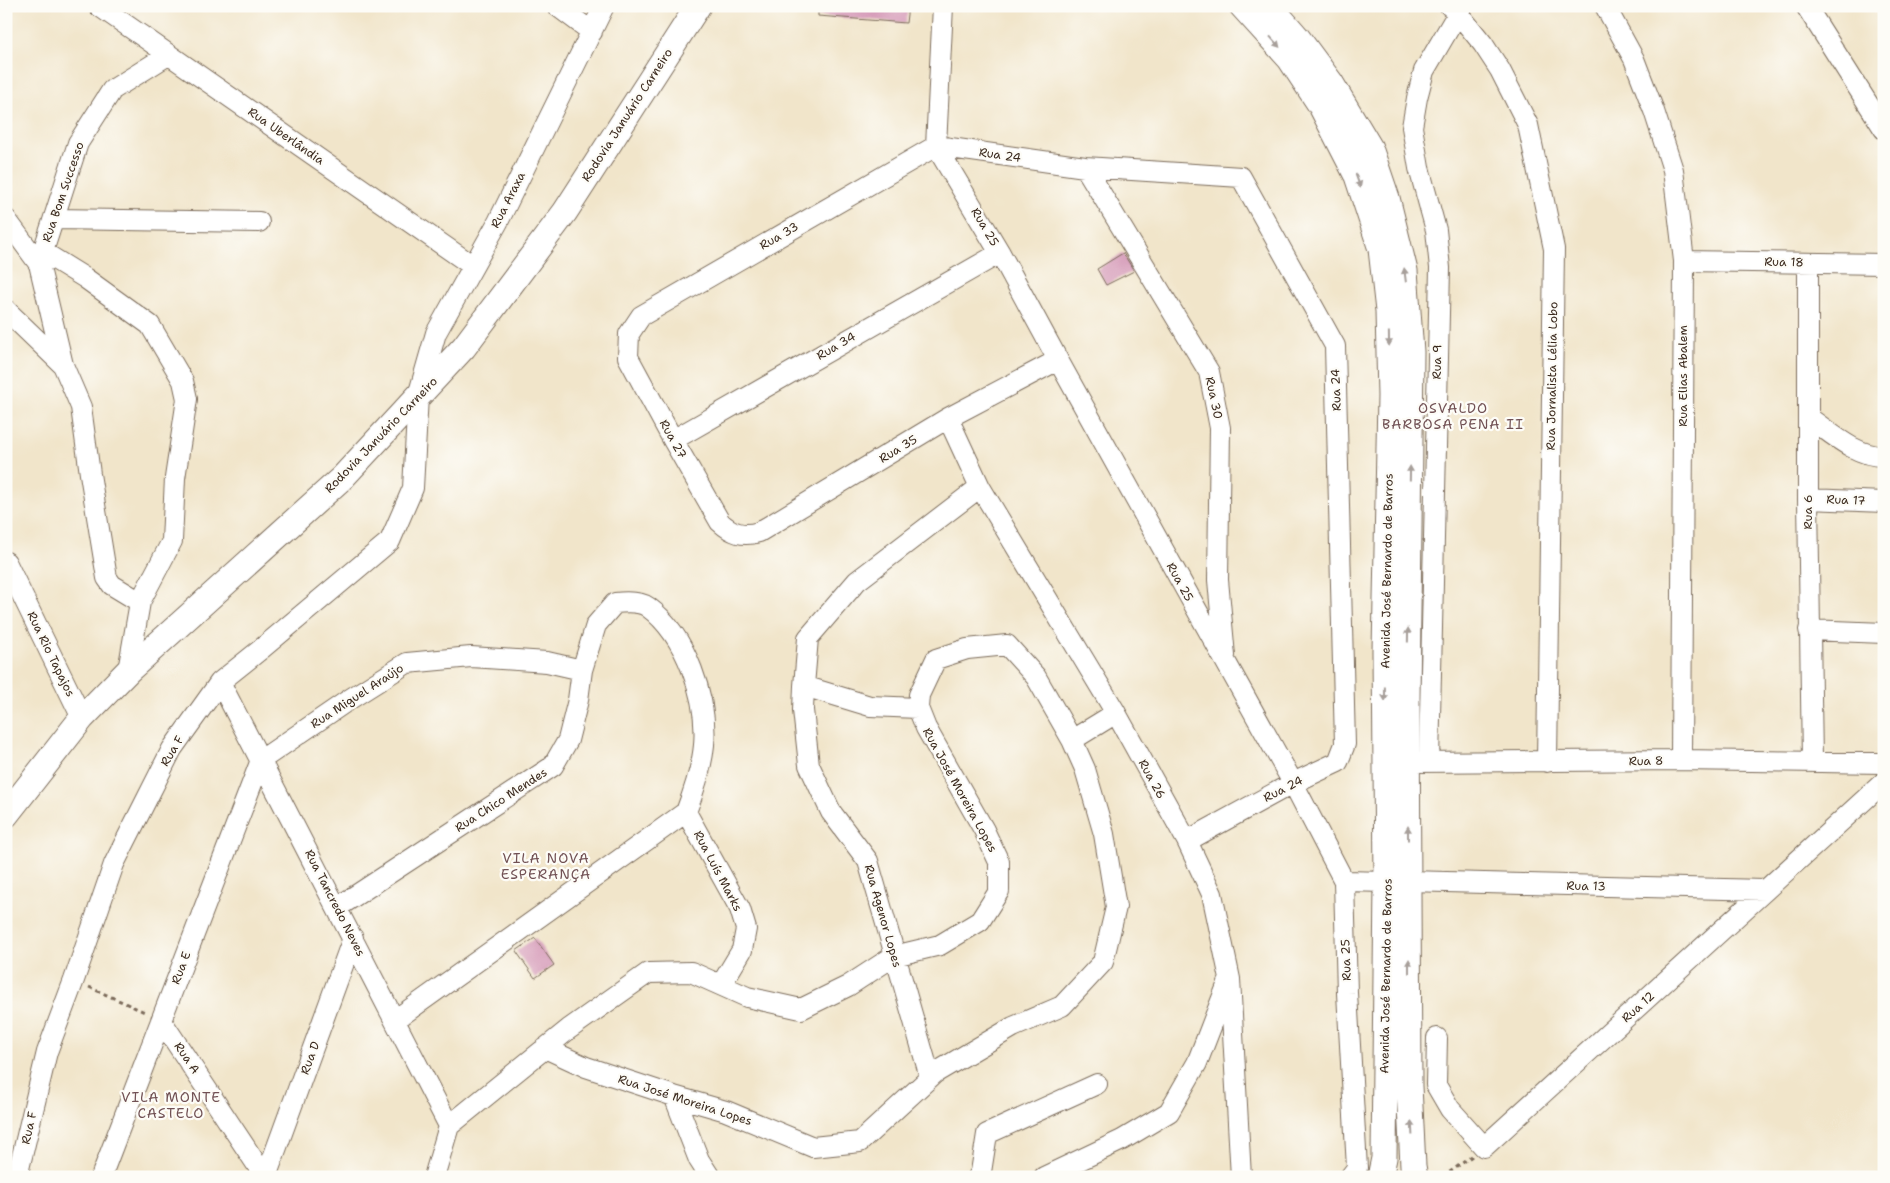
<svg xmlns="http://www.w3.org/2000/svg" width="1890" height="1183" font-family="'Shantell Sans',sans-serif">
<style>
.building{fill:#d59ab8}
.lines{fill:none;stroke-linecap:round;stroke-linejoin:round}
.minor-casing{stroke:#7b6b5a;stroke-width:22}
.major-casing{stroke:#7b6b5a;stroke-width:27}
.path{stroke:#7b6b5a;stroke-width:3;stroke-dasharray:4 4;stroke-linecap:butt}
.minor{stroke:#fff;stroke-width:20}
.major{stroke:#fff;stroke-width:25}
.oneway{fill:#a79f9a}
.labels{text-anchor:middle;stroke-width:4.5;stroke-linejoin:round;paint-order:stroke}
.street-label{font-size:12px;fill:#3b2a1e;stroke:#fdfcf7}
.neighbourhood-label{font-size:14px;letter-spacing:1px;fill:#715154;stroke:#fdfcf7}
</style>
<rect width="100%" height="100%" fill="#fdfcf7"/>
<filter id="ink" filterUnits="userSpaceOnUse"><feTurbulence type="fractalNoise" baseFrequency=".02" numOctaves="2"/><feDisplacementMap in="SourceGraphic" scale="10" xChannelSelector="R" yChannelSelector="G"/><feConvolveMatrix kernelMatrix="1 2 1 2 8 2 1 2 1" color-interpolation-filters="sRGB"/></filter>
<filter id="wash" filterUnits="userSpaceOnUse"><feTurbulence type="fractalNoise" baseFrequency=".0096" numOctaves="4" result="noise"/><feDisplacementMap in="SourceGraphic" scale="20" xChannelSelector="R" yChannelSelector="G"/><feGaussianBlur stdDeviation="1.12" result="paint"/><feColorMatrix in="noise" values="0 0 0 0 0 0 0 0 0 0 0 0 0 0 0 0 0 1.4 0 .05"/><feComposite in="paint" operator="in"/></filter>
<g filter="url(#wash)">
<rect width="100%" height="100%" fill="#f1e5ca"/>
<g id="blocks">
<path class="building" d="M818,6H908L906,23L818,16Z
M1123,253L1134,271L1106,285L1097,269Z
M535,938L554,965L535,978L516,951Z"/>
</g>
</g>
<g filter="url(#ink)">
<use href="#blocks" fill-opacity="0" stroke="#7b6b5a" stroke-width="1"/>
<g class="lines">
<defs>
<path id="minor" d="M99,6L473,266
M557,6L592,32
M943,6L936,146L1000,253L1058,360L1293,783L1344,881L1347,993L1357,1168L1350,1177
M1450,6L1458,13L1483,44L1500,70L1528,125L1554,249L1547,762
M1605,6L1634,59L1654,111L1673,170L1684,261L1681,760
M1806,6L1884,129
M1085,167L1209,372L1220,428L1218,580L1225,656
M6,219L39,264
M54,219L259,222
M43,252L85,278L150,325L183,381L187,399L175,478L172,541L140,602L128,671
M1684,261L1884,264
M1808,263V499L1812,761
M6,310L63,365
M1058,360L948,418L759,532C743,537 732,533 720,522L673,440L628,357L629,334L641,316L936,146L1085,167L1241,177L1335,346L1345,744L1338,762L1293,783L1187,841
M1808,417C1830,432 1856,457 1884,456
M948,418L980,487L1116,713L1187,841L1212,894L1230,979L1241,1177
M673,440L1000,253
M1808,499L1884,502
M6,562L82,718
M140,602L112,585L107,578L90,474L81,407L63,365L39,264L78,143L112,90L168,55
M1809,630L1884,633
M220,682L449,1126
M804,686L870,706L918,708
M1072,740L1116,713
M1416,762L1681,760L1884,763
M1429,762L1440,268L1436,230L1419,168L1412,127L1417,98L1424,71L1462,6
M686,812L740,909L746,929L742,950L721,985
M1344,881L1387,882
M1408,881L1764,890
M338,907L553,766L568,740L578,700L582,670L596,625L615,603C625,602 640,601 648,607C686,635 708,699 704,745C702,768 694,791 686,812L395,1020
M161,1020L265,1177
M1437,1038L1436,1085L1450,1109L1484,1147L1884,782
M930,1077L868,861L831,812L809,765L803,710L804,686L808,638L857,581L980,487
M674,1096L699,1160L710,1177
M449,1126L569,1029L648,973L691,972L747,997L801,1009L848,986L894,956L940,945L980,921L999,891V862L984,830L926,728L918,708L919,695L936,659L967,649L1007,645L1036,677L1072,740L1085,769L1104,834L1116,907L1103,962L1062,1006L1013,1027L935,1073L860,1142L813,1147L726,1111L674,1096L586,1067L545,1048
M17,1177L47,1052L74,980L114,864L172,749L220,682L260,650L390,541L413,488L418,396L436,333L498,222L604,6
M101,1177L261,760L350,699L407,663L471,657L547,662L582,670
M266,1177L353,938
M434,1177L449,1126
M978,1177L981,1172L987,1134L1097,1084
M1044,1177L1122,1140L1169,1112L1197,1063L1228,983"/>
<path id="major" d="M1242,6L1290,59L1321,106L1357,176L1381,249L1388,311L1390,396L1385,651L1387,882L1384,1158L1380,1177
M1270,6L1297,37L1331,83L1370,148L1387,198L1405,271L1411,352L1407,700L1409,1086L1413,1166L1415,1177
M6,815L82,718L128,671L343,477L464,347L565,212L698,6"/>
</defs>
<use href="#minor" class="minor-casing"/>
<use href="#major" class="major-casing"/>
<path class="path" d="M89,987L147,1013
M1443,1177L1472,1156"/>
<use href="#minor" class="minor"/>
<use href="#major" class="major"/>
</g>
<defs><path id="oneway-solid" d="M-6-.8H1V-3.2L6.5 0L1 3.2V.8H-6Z" transform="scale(1.25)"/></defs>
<g class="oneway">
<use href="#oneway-solid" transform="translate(1275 42) rotate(48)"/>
<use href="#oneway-solid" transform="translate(1358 181) rotate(70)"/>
<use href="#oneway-solid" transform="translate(1405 275) rotate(-97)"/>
<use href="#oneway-solid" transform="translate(1389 339) rotate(89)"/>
<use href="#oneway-solid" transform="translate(1410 473) rotate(-89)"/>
<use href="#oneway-solid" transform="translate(1408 635) rotate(-89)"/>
<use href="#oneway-solid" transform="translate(1385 694) rotate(89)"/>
<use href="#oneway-solid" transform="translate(1408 833) rotate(-90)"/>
<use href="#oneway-solid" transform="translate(1409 966) rotate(-90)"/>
<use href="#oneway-solid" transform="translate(1412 1128) rotate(-93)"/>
</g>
</g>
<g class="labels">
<g class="street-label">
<text transform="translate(627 115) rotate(-57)" y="4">Rodovia Januário Carneiro</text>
<text transform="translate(286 136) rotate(35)" y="4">Rua Uberlândia</text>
<text transform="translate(1000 155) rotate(8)" y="4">Rua 24</text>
<text transform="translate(63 192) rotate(-71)" y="4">Rua Bom Successo</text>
<text transform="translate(508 200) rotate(-63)" y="4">Rua Araxa</text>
<text transform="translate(985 227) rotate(59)" y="4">Rua 25</text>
<text transform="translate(779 236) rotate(-30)" y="4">Rua 33</text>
<text transform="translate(1784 262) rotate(1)" y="4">Rua 18</text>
<text transform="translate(836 346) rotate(-30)" y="4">Rua 34</text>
<text transform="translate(1437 362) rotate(-89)" y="4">Rua 9</text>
<text transform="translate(1552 376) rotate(-89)" y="4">Rua Jornalista Lélia Lobo</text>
<text transform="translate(1683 376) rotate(-90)" y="4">Rua Elias Abalem</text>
<text transform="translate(1336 390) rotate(-92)" y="4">Rua 24</text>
<text transform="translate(1214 398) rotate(78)" y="4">Rua 30</text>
<text transform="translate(381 435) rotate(-46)" y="4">Rodovia Januário Carneiro</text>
<text transform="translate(673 439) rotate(61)" y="4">Rua 27</text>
<text transform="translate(898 449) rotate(-31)" y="4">Rua 35</text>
<text transform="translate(1846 500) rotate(2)" y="4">Rua 17</text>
<text transform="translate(1808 512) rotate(-90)" y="4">Rua 6</text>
<text transform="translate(1387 571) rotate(-89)" y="4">Avenida José Bernardo de Barros</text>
<text transform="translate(1180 582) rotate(61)" y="4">Rua 25</text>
<text transform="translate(51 654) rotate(64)" y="4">Rua Rio Tapajos</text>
<text transform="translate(357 696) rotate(-33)" y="4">Rua Miguel Araújo</text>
<text transform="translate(172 751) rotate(-59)" y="4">Rua F</text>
<text transform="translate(1646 761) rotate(-1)" y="4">Rua 8</text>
<text transform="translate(1152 779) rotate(61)" y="4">Rua 26</text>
<text transform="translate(1283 789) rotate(-27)" y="4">Rua 24</text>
<text transform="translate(960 790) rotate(61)" y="4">Rua José Moreira Lopes</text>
<text transform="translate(501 800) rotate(-33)" y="4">Rua Chico Mendes</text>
<text transform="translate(718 871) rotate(62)" y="4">Rua Luís Marks</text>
<text transform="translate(1586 886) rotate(1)" y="4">Rua 13</text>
<text transform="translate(335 903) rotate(63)" y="4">Rua Tancredo Neves</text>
<text transform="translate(883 916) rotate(74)" y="4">Rua Agenor Lopes</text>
<text transform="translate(1346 960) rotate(-92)" y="4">Rua 25</text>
<text transform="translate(181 968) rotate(-69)" y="4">Rua E</text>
<text transform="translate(1386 976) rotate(-89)" y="4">Avenida José Bernardo de Barros</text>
<text transform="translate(1638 1007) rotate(-42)" y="4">Rua 12</text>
<text transform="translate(187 1058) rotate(56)" y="4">Rua A</text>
<text transform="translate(310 1058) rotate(-70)" y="4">Rua D</text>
<text transform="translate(685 1100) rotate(18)" y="4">Rua José Moreira Lopes</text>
<text transform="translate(29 1128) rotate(-77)" y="4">Rua F</text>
</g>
<g class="neighbourhood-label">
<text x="1453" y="413">OSVALDO<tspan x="1453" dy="16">BARBOSA PENA II</tspan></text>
<text x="546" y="863">VILA NOVA<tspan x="546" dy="16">ESPERANÇA</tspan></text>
<text x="171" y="1102">VILA MONTE<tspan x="171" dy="16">CASTELO</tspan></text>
</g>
</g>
<rect width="1890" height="1183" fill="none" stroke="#fdfcf7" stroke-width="25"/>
</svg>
